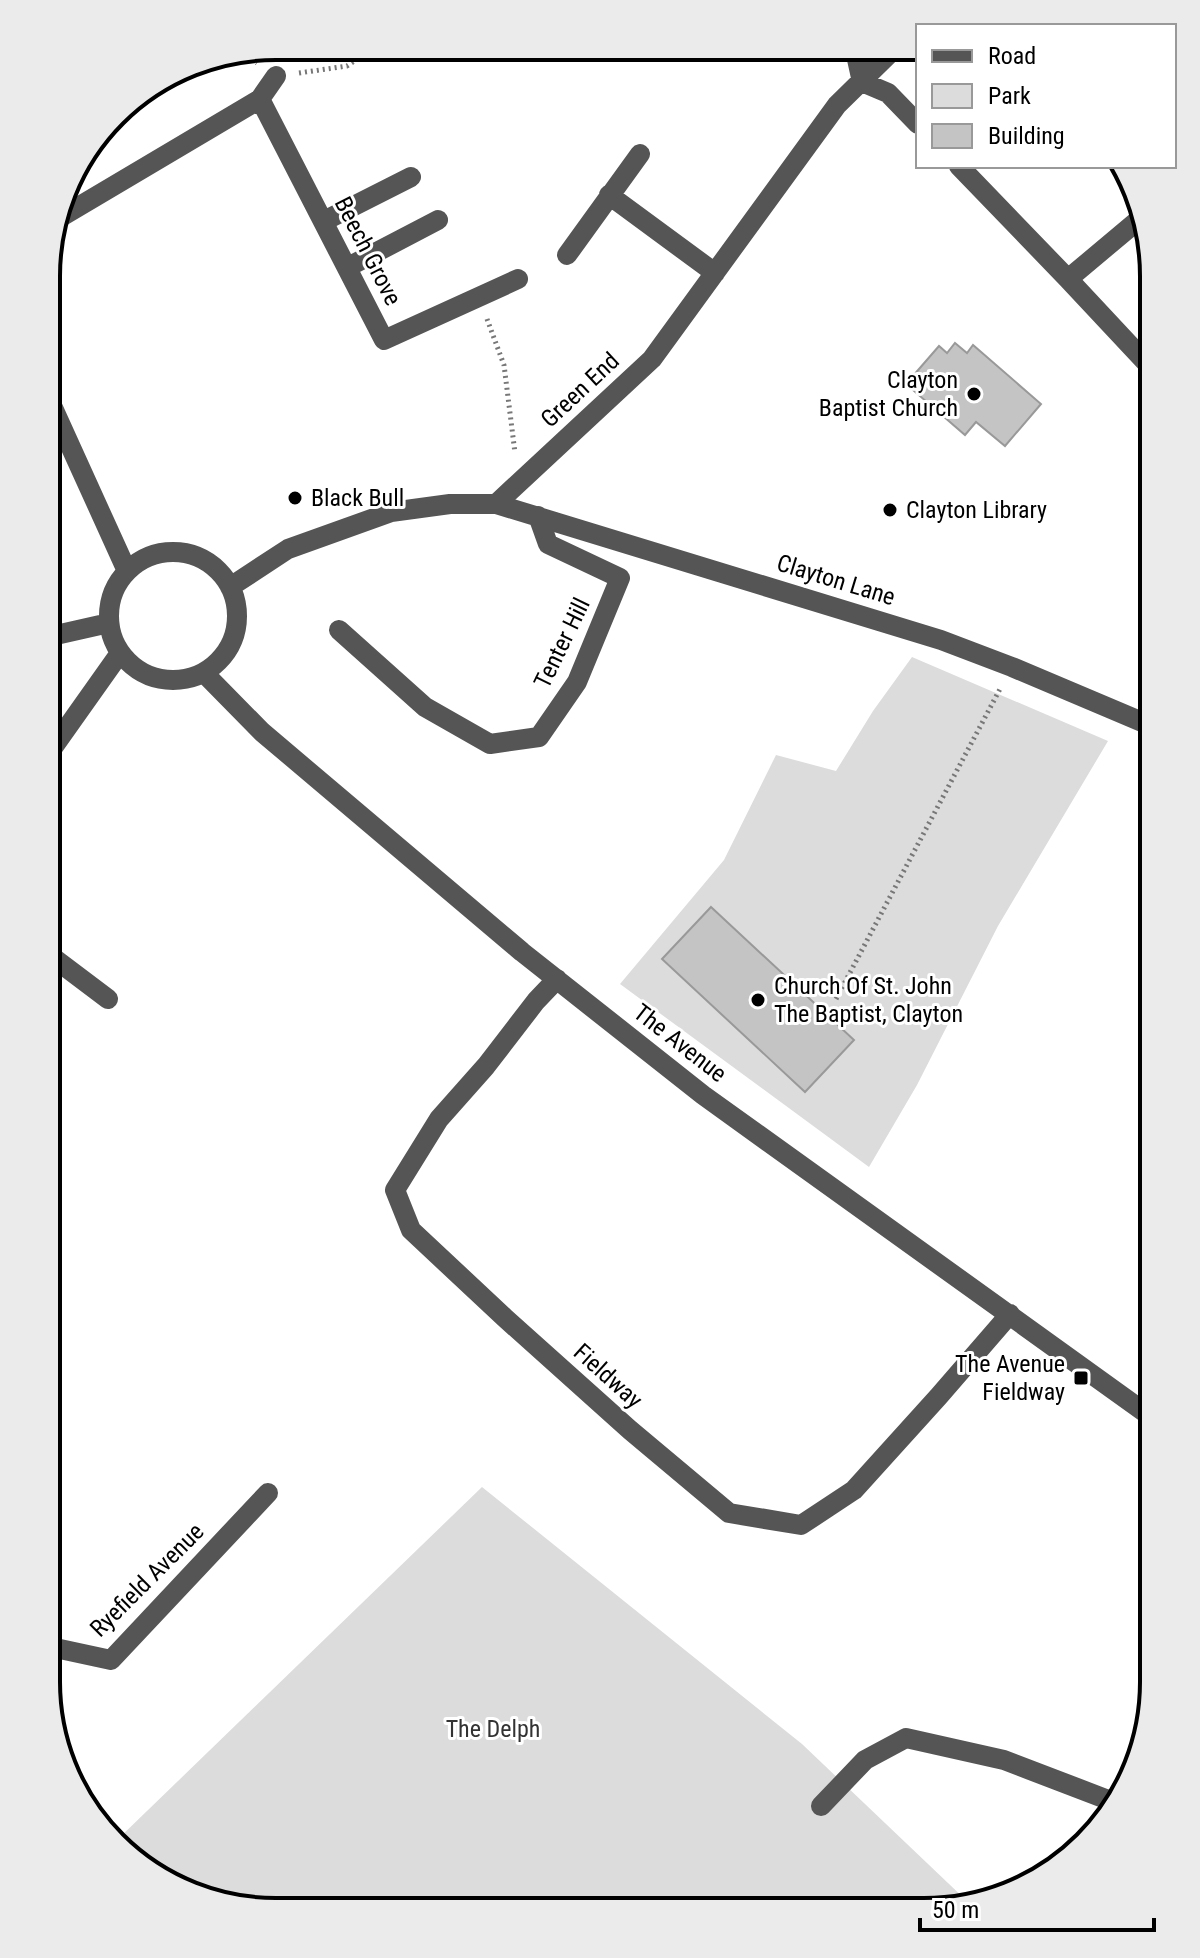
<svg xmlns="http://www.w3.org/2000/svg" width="1200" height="1958" font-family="'Roboto Condensed',sans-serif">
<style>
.green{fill:#dcdcdc}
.building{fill:#c4c4c4;stroke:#999;stroke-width:2}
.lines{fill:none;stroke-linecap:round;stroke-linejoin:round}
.path{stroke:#777;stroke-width:5;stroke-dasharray:2 4;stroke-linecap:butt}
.minor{stroke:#555;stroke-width:20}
.poi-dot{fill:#000;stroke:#fff;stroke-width:3}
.labels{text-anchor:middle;stroke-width:6;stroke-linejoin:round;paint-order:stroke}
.street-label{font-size:24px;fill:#000;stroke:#fff}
.poi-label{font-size:24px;fill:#000;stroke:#fff;text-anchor:start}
.park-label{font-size:24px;fill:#333;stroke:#fff}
.rim{fill:none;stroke:#000;stroke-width:4}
</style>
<rect width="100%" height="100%" fill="#fff"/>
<path class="green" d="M912,657L1108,741L998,926L917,1085L869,1167L620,984L724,860L776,755L836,771L873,711Z
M482,1487L802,1744L969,1903L924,1912L246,1910L136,1864L117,1840Z"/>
<path class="building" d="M955,343L967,353L973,345L1041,404L1005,446L976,422L965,435L906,384L939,346L947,353Z
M711,907L854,1040L805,1092L662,959Z"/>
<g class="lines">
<path class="path" d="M241,53L257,63
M299,73L347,66L375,47
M487,319L504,365L515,453
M836,999L1000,689"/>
<path class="minor" d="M855,50L862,82
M862,82L888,93L918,124
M260,99L384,340L518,279
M959,166L1068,279L1154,371
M609,195L715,273
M56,220L260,99L276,76
M324,221L411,177
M567,255L640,154
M348,267L438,220
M1068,279L1142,217
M48,397L127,571
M496,504L652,359L837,105L893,50
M109 616a64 64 0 1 1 128 0a64 64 0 1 1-128 0Z
M230,587L288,549L391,512L450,504H496L941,640L1012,667L1154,727
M339,630L425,707L490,744L539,737L577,682L620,578L548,544L538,516
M47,637L109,623
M204,673L262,732L522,952L703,1095L1154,1419
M47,756L120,653
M47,953L108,999
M557,979L536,1001L486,1066L439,1119L395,1190L411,1230L505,1318L630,1430L729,1513L801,1525L854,1490L939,1396L1010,1314
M46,1646L111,1660L268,1493
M821,1806L865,1760L906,1738L1004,1760L1111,1801L1117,1796"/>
</g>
<g class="poi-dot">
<circle cx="974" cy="394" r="8"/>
<circle cx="295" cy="498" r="8"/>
<circle cx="890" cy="510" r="8"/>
<circle cx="758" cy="1000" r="8"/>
<rect x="1073" y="1370" width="16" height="16" rx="4"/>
</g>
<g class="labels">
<g class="street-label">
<text transform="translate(368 251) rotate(63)" y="8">Beech Grove</text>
<text transform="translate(580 390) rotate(-43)" y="8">Green End</text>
<text transform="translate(836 580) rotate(17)" y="8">Clayton Lane</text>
<text transform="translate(562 643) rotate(-64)" y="8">Tenter Hill</text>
<text transform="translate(680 1043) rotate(38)" y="8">The Avenue</text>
<text transform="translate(608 1376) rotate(42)" y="8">Fieldway</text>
<text transform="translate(147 1580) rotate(-45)" y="8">Ryefield Avenue</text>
</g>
<g class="poi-label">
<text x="958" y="388" text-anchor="end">Clayton<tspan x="958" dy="28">Baptist Church</tspan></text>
<text x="311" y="506">Black Bull</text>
<text x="906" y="518">Clayton Library</text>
<text x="774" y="994">Church Of St. John<tspan x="774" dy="28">The Baptist, Clayton</tspan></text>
<text x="1065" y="1372" text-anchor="end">The Avenue<tspan x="1065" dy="28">Fieldway</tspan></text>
</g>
<g class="park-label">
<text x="493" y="1737">The Delph</text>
</g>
</g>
<path d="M0 0H1200V1958H0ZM276 60H924A216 216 0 0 1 1140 276V1682A216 216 0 0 1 924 1898H276A216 216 0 0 1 60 1682V276A216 216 0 0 1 276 60Z" fill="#ebebeb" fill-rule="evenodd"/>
<path class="rim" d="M276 60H924A216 216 0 0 1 1140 276V1682A216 216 0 0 1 924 1898H276A216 216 0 0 1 60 1682V276A216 216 0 0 1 276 60Z"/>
<rect x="916" y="24" width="260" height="144" fill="#ffffff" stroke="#999999" stroke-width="2"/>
<rect x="932" y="50" width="40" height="12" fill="#555555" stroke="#999999" stroke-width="2"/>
<text x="988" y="64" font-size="24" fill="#000000">Road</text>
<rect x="932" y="84" width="40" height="24" fill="#dcdcdc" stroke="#999999" stroke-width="2"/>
<text x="988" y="104" font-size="24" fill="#000000">Park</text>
<rect x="932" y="124" width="40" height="24" fill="#c4c4c4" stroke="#999999" stroke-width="2"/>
<text x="988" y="144" font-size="24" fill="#000000">Building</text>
<path d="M920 1918v12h234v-12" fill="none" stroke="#000000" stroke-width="4"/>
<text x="932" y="1918" font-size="24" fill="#000000" stroke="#ffffff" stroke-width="6" paint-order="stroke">50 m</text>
</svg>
